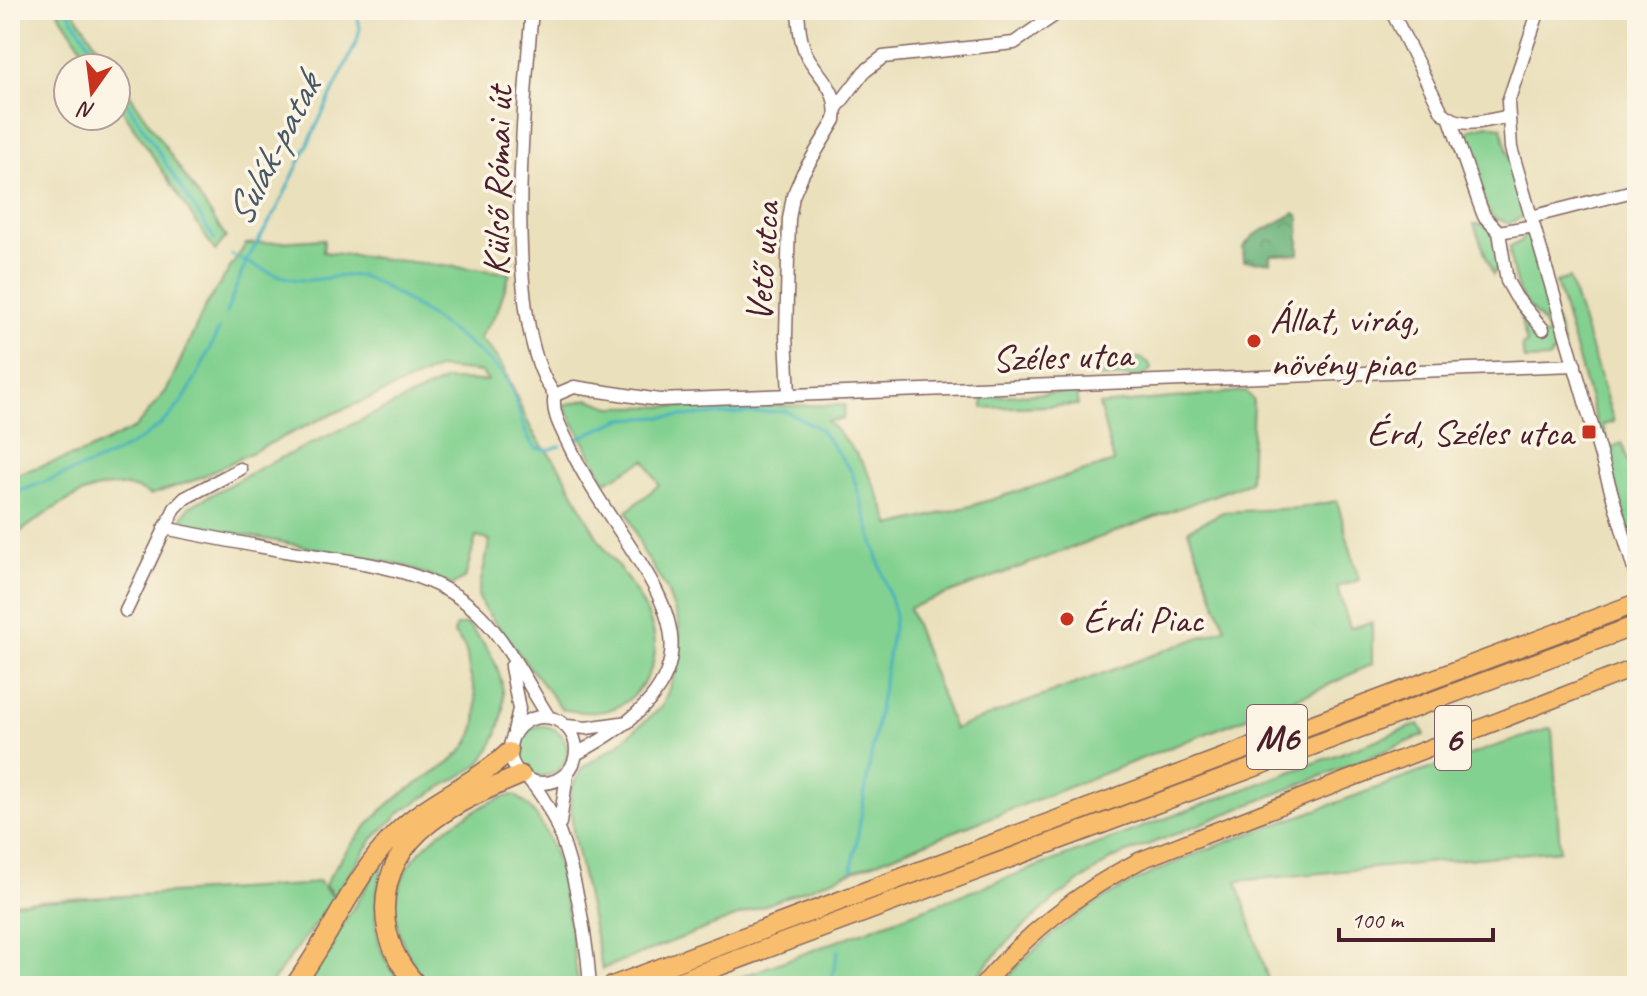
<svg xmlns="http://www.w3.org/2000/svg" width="1647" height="996" font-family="Caveat,sans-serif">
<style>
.grass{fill:#83d190;stroke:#66785e;stroke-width:2}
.forest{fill:url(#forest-crowns);stroke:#5a6952;stroke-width:2}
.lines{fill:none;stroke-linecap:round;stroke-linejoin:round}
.stream{stroke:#43b1bf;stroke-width:3}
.minor-casing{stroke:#82635e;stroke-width:15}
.major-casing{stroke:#82635e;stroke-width:19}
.highway-casing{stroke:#82635e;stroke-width:21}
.minor{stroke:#fff;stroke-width:12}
.major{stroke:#f9be6d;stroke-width:16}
.highway{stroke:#f9be6d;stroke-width:18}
.poi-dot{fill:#c8321e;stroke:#fcf5e5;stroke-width:3}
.labels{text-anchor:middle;stroke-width:7;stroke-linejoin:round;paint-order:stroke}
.shield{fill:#fcf5e5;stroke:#7f5f63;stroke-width:2}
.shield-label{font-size:36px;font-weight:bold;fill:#4a1f2b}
.street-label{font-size:38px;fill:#4a1f2b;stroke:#fcf5e5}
.poi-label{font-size:38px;fill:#4a1f2b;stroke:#fcf5e5;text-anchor:start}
.water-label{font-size:40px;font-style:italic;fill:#475966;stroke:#fcf5e5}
</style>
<defs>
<pattern id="forest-crowns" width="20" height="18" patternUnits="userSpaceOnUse" patternTransform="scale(2)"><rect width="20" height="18" fill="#6ab37a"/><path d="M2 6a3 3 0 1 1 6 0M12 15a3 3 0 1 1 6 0" fill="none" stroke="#599164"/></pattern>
</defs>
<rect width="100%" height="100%" fill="#fcf5e5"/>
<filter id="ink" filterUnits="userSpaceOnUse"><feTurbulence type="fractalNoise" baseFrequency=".0125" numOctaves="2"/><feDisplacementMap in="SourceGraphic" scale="16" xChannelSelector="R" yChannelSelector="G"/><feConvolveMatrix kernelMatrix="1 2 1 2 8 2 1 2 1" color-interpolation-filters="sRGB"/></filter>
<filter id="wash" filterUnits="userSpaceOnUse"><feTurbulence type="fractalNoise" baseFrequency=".006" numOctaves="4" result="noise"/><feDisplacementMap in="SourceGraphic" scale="32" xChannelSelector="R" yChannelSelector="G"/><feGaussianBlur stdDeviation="1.8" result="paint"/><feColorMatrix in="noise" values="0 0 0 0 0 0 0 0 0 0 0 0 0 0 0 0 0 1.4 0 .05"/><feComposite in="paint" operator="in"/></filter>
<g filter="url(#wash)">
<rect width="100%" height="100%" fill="#eae0bc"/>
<path class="grass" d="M57,10H73L112,68H95Z
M116,74L226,237L215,251L116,100Z
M1487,125L1501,127L1525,215L1510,223L1493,218L1487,210L1463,140L1471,129Z
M1474,224L1487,225C1497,239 1504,260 1493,275Z
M1526,231L1529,232L1563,344L1548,359L1524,360L1522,345L1527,344L1518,309L1534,322L1540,337L1549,335C1544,320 1531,311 1522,298C1515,286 1510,260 1510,247L1521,241Z
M324,239L323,252L510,273L497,312L479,338C513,369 513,400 536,437C542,447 551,455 558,465C574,489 584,516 599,540C628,583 683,638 638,690C617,715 592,715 562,709L483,607L478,595L490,540L476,537L465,578L453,585L399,564L179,523L189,507L260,468L446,380L488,381L481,372L440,368L314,422L195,480L150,495C102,466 49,512 10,539V476L85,452L135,428L167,390L206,305L246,244Z
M1569,278L1614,422L1603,425L1606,437L1601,438L1556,282Z
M1140,358L1149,363L1151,369L1145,376L1093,378L1091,372L1099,359Z
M1246,391L1253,400L1250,482L909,608L954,729L1225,628L1188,530L1223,512L1298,508L1337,501L1359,580L1337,587L1350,628L1372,622V664L1320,689L602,969L573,832L570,790L583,767L616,746L662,707L680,660L679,623L666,588L643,551L627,511L659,485L645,460L606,482L564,405L589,399L611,407L845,405L843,419L827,421C865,459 872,476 891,526L967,507L1114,462L1099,405Z
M1071,392L1076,394L1078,405L983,408V397Z
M1622,443L1637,490V563L1605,450Z
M466,624C509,664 517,716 479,765L403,810L373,839L334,896L325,885C338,859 360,833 381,811C427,766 498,762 471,678C464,655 473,655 454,634L456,626Z
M1419,724L1425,735L1112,859L1055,899L1011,938L968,986H717Z
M517 751a25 25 0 1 1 50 0a25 25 0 1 1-50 0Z
M1552,728L1560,850L1237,881L1270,986H1001C1080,886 1208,849 1322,808C1398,780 1474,752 1552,728Z
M514,795C564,823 569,929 578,982L565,986H433C422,979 413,964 407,952C376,892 413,847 464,817C480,808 494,798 514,795Z
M385,857C371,905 369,947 404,986H304Z
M318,881L334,898L269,986H10V903L303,885Z"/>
<path class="forest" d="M1295,213L1299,216V254L1270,255V262L1244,261L1243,247L1254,235Z"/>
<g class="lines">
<path class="stream" d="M67,10L105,68
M116,86L215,240
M232,255C255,266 275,277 300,280C318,282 344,273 360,276C385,282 488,354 504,376C519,397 519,428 535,448L548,450L560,446
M226,313L246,262L278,207L357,41L360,28L356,10
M576,439L622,419L786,411L820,429L852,472L895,615L852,869
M10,495C66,472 146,453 183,400C197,379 208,352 219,329
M830,986L838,951"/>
</g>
</g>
<g filter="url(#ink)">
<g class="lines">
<defs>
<path id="minor" d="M532,10C524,98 501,327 555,395
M1391,10L1442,112C1462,130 1482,121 1506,117
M1539,10L1508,102L1511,148L1637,580
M837,107L864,72L883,57L1014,43L1062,10
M1450,119L1479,203L1484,216L1499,232L1534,226
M1531,217L1637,190
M1499,232L1507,281L1516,297L1543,329
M555,395L574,387L659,400L1575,365
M555,395C550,411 563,432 570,447C628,572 763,656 576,754
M789,395L786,335L789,219L793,196L803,173L835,120C839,91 823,81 809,59C800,45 799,26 798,10
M164,528C204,536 245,544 285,551C350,562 431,565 480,615C508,643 527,683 548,716
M126,611L175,508L185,498L240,469
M511,667L519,709L514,731
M510 750a33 33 0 1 1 66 0a33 33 0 1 1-66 0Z
M567,726L586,728L628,722
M530,781C569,823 586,928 590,986
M560,823L567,774"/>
<path id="major" d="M982,986C1025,935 1081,890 1141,860L1637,667"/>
<path id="highway" d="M294,986C331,937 352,878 395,834C428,800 475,784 509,752
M418,986C398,965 385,938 385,908C386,831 461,800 521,775
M612,986L1637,603
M666,986L1637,625"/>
</defs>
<use href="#minor" class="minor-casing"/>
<use href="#major" class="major-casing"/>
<use href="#highway" class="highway-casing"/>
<use href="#minor" class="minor"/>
<use href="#major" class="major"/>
<use href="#highway" class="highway"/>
</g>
</g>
<g class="poi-dot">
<circle cx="1254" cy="341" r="8"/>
<rect x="1581" y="424" width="16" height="16" rx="4"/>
<circle cx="1067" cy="619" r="8"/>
</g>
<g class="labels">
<g class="shield">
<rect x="1247" y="705" width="60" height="64" rx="6"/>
<rect x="1435" y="706" width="36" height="64" rx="6"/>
</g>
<g class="shield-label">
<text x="1277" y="750">M6</text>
<text x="1453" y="751">6</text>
</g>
<g class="street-label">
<text transform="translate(497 181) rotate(-89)" y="13">Külső Római út</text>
<text transform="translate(762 262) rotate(-86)" y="13">Vető utca</text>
<text transform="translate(1062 356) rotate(-2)" y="13">Széles utca</text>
</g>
<g class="poi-label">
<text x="1270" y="332">Állat, virág,<tspan x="1270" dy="44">növény piac</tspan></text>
<text x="1573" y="445" text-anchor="end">Érd, Széles utca</text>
<text x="1083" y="632">Érdi Piac</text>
</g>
<g class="water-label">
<text transform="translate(272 150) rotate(-63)" y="14">Sulák-patak</text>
</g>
</g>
<rect width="1647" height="996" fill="none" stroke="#fcf5e5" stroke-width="40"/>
<g transform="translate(92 92) rotate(194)"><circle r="38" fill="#fcf5e5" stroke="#b59f9b" stroke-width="2"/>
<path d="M0-6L14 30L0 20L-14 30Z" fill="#c8321e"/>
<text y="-12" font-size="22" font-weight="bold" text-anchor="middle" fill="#4a1f2b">N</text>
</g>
<path d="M1339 928v12h154v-12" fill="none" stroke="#4a1f2b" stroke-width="4"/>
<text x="1351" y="928" font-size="24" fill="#4a1f2b" stroke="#fcf5e5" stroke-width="6" paint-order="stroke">100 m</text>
</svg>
